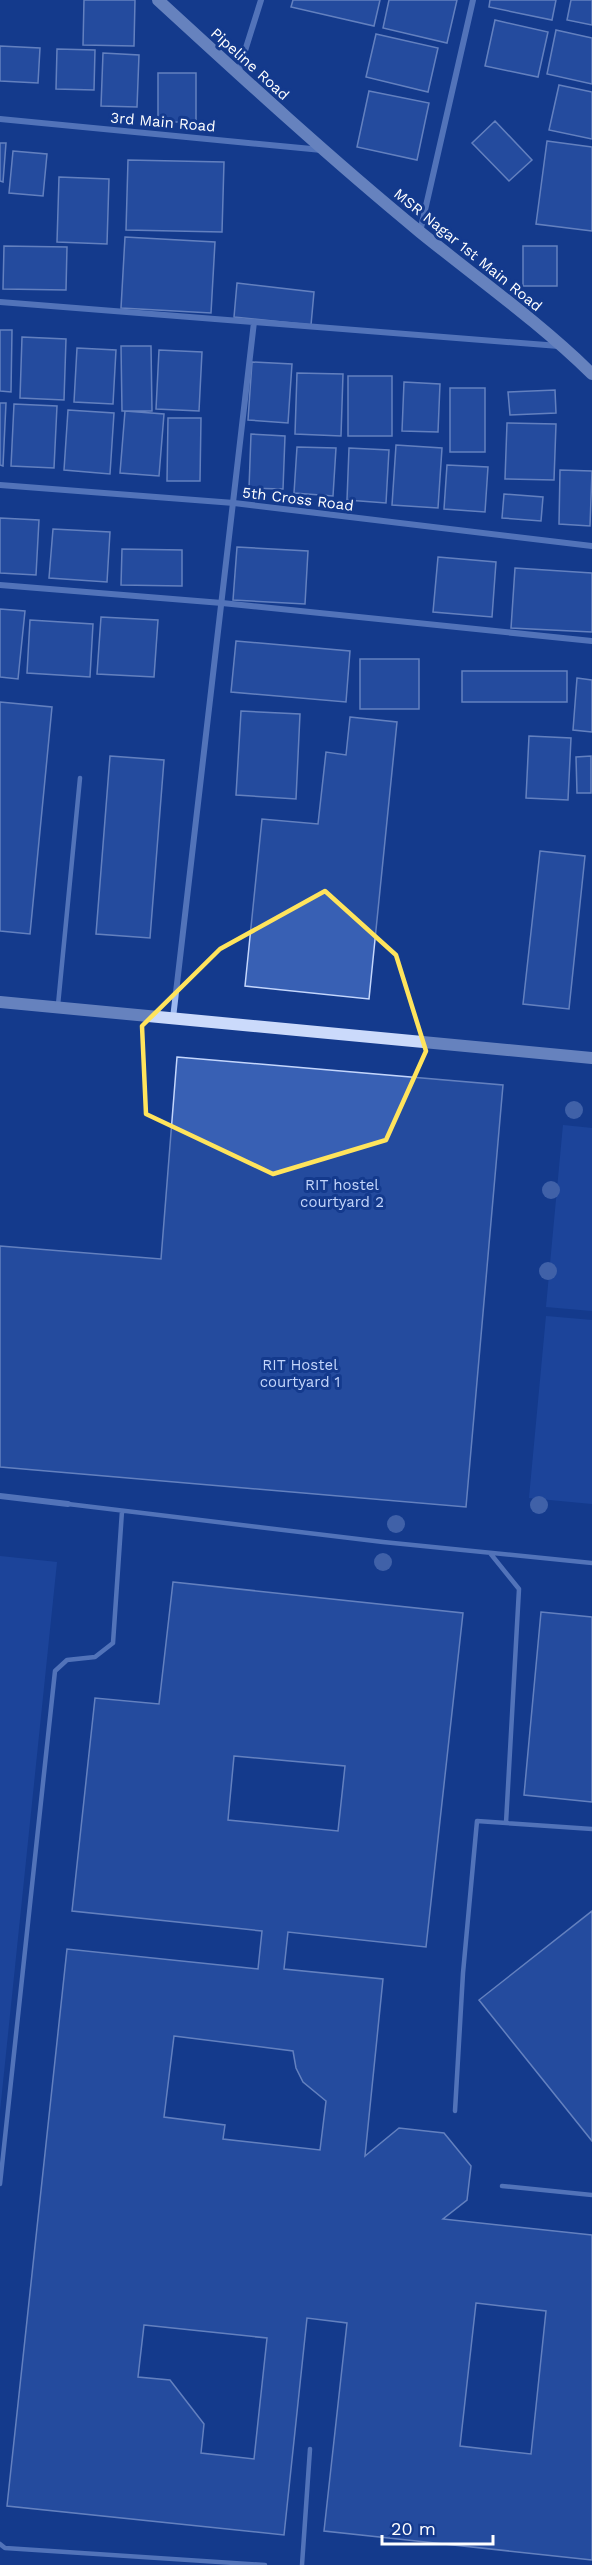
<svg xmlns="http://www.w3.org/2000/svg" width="592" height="2565" font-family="'Work Sans',sans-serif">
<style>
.green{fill:#2651ac}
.building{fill:#3860b4;stroke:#c4d6fc;stroke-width:1.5;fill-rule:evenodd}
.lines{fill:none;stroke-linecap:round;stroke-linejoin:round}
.lane{stroke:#9db9f0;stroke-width:4.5}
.street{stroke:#9db9f0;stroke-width:6}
.secondary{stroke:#cbdafb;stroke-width:12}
.tree{fill:#7590ca}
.marked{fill:none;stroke:#ffe45c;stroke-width:4.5;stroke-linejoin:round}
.labels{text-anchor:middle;stroke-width:6;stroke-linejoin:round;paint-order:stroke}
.street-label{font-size:15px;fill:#fff;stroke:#143a8d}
.park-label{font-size:15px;fill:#c4d6fc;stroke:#143a8d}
</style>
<rect width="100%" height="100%" fill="#143a8d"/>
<path class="green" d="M563,1125L592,1128V1311L546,1307Z
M546,1316L592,1320V1504L529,1498Z
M0,1556L57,1562L0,2111Z"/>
<path class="building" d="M84,0H135L134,46L83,45Z
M293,0H380L374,26L291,7Z
M389,0H457L447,43L383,28Z
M490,0H556L552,20L489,7Z
M571,0H592V25L567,20Z
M495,20L548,32L538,77L485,66Z
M556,30L592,38V84L547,74Z
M376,34L438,48L428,92L366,77Z
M0,46L40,48L38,83L0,81Z
M57,49L95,50L94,90L56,89Z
M103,53L139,55L137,107L101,106Z
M158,73H196V122H158Z
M559,85L592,92V139L549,130Z
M369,91L429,103L417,160L357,147Z
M495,121L532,160L509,181L472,143Z
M547,141L592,147V231L536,224Z
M0,143H6L3,182L0,181Z
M13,151L47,154L43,196L9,193Z
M128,160L224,162L222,232L126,230Z
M59,177L109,179L107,244L57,242Z
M125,237L215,242L211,313L121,308Z
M4,246L67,247L66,290L3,289Z
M523,246H557V286H523Z
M237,283L314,292L311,325L234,317Z
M0,330H12L11,392L0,391Z
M22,337L66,339L64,400L20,398Z
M121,346H151L152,411H122Z
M77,348L116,350L113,404L74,402Z
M159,350L202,352L199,411L156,409Z
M252,362L292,364L288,423L248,420Z
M297,373L343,374L341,436L295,434Z
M348,376H392V436H348Z
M404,382L440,384L438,432L402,431Z
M450,388H485V452H450Z
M555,390L556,413L510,415L508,392Z
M0,403H6L3,466L0,465Z
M14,404L57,406L54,468L11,466Z
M68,410L114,413L110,474L64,470Z
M125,411L164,414L159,476L120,473Z
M168,418H201L200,481H167Z
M507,423L556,424L554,480L505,479Z
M251,434L285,436L283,489L249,488Z
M396,445L442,448L438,508L392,505Z
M297,447L336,448L333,496L294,493Z
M349,448L389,450L386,503L347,500Z
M447,465L488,467L485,512L444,509Z
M560,470L592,471L590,526L559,524Z
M504,494L543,497L541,521L502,518Z
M0,518L39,520L36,575L0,573Z
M53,529L110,532L107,582L49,578Z
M237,547L308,551L305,604L233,600Z
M122,549L182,550V586L121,585Z
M438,557L496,562L492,617L433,612Z
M515,568L592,573V632L511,628Z
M0,609L25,611L18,679L0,677Z
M101,617L158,620L154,677L97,674Z
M30,620L93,624L90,677L27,673Z
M236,641L350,651L346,702L231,692Z
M360,659H419V709H360Z
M462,671H567V702H462Z
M577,678L592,680V732L573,730Z
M0,702L52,707L30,934L0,931Z
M241,711L300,714L296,799L236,795Z
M350,717L397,722L369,999L245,986L262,819L318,824L326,752L346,755Z
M529,736L571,738L568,800L526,798Z
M110,756L164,760L150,938L96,934Z
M591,756V793H577L576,757Z
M540,851L585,856L569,1009L523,1004Z
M177,1057L503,1085L466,1507L0,1467V1246L161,1259Z
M173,1582L463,1613L426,1947L288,1932L284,1969L383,1979L365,2156L399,2128L444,2133L471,2166L467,2200L443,2219L592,2235V2560L324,2531L347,2323L307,2318L284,2535L7,2506L67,1949L258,1969L262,1931L72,1911L95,1698L159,1704ZM234,1756L345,1766L338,1831L228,1820ZM174,2036L293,2051L296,2068L303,2082L326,2101L320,2150L223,2139L225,2125L164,2117ZM476,2303L546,2311L531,2454L460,2446ZM144,2325L267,2338L254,2459L201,2453L204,2424L170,2380L138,2377Z
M541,1612L592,1617V1802L524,1795Z
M592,1911V2141L479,2000Z"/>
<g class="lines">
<path class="lane" d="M58,1005L80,778
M68,1504L383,1542L592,1563
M490,1553L519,1589L506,1823
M455,2111L463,1973L477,1821L592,1829
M0,2184L55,1671L67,1660L95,1657L113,1643L122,1511
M502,2186L592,2195
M0,2544L5,2548L265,2565
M302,2565L310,2449"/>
<path class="street" d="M238,73L261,0
M0,119L322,150
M420,232L473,0
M0,302L559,346
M0,485L234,503L592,546
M0,585L222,603L592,641
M173,1018L254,322
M0,1496L68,1504"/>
<path class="secondary" d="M158,0C244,79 330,158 420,232C478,279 539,322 592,374
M0,1002L592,1058"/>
</g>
<g class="tree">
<circle cx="574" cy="1110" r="9"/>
<circle cx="551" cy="1190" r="9"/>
<circle cx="548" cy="1271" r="9"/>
<circle cx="539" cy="1505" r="9"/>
<circle cx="396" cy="1524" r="9"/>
<circle cx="383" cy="1562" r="9"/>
</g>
<path d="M0 0H592V2565H0ZM325,891L396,955L426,1051L386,1140L273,1174L146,1114L142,1026L220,949Z" fill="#143a8d" fill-opacity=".55" fill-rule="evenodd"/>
<path class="marked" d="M325,891L396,955L426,1051L386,1140L273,1174L146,1114L142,1026L220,949Z"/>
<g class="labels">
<g class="street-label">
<text transform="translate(250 64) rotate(42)" y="5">Pipeline Road</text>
<text transform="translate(163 122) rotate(5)" y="5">3rd Main Road</text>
<text transform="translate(468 250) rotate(39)" y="5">MSR Nagar 1st Main Road</text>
<text transform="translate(298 499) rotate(7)" y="5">5th Cross Road</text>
</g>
<g class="park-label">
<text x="342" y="1190">RIT hostel<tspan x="342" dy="17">courtyard 2</tspan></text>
<text x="300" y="1370">RIT Hostel<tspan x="300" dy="17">courtyard 1</tspan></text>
</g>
</g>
<path d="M382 2535v9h111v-9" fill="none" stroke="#ffffff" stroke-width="3"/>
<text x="391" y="2535" font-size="18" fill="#ffffff" stroke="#143a8d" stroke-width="4.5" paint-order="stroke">20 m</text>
</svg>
